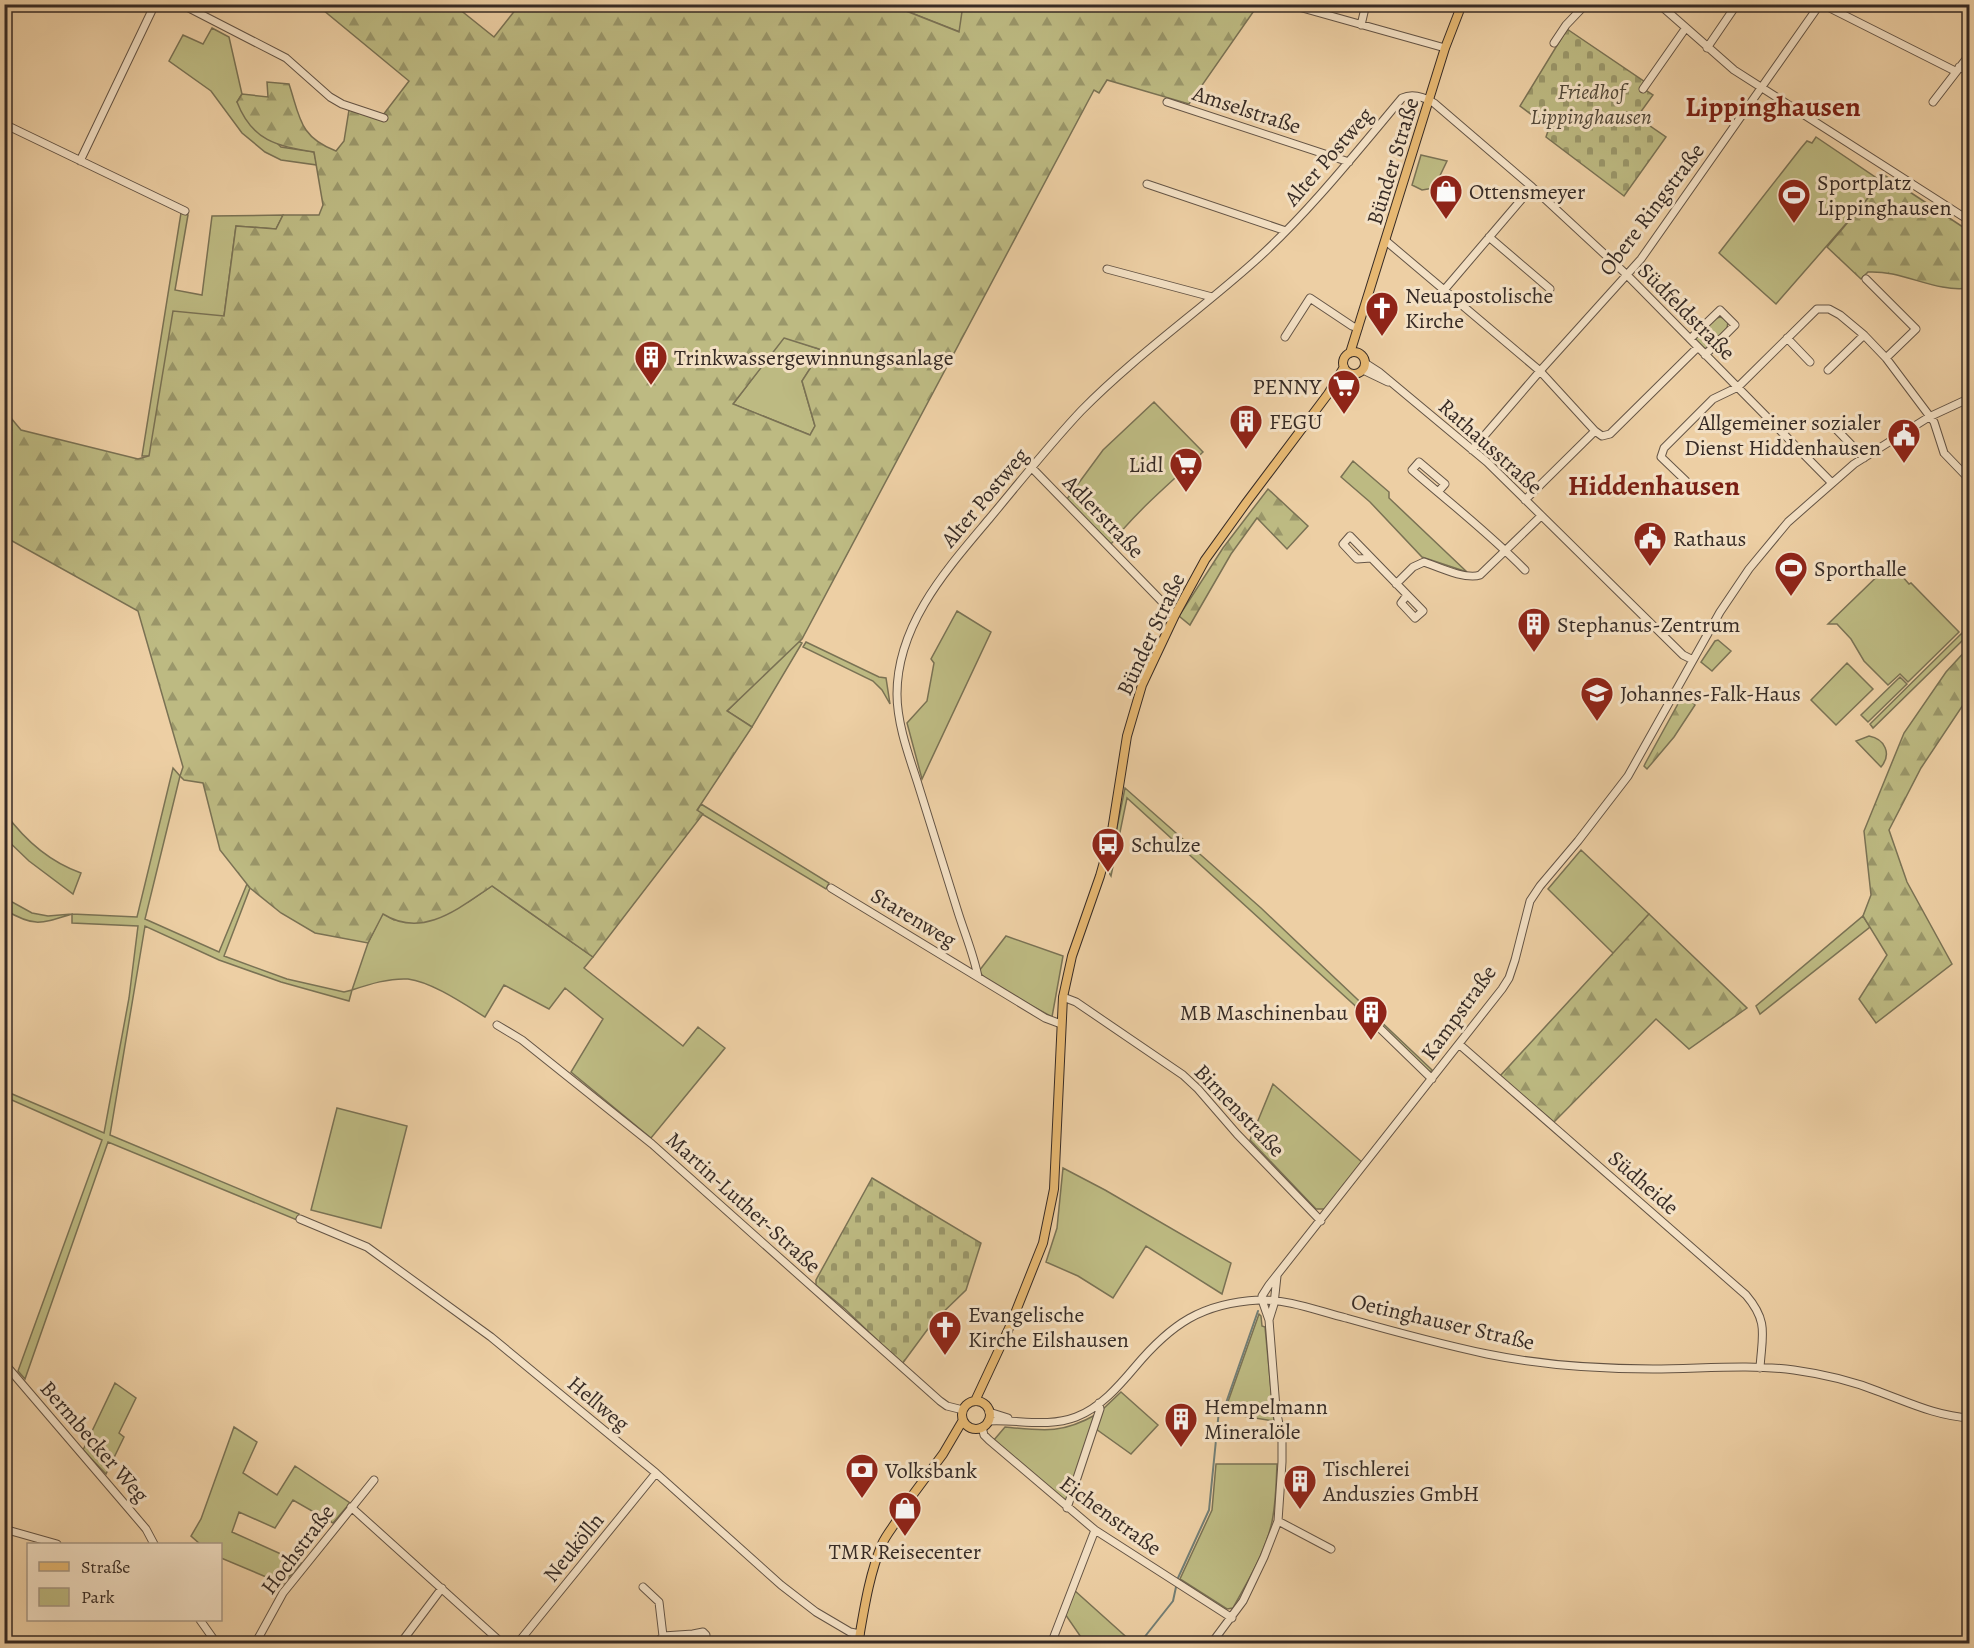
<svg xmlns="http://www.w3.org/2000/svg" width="1974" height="1648" font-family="Alegreya,serif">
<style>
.green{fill:#bdba82;stroke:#7a7254;stroke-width:1.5}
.forest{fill:url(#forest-firs);stroke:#7a7254;stroke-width:1.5;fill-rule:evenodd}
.cemetery{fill:url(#cemetery-stones);stroke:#7a7254;stroke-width:1.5}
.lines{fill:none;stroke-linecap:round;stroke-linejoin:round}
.stream{stroke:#727e75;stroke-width:2}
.minor-casing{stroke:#645445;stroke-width:9}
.major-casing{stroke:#372b25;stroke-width:10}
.minor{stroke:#f3e0c4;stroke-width:7}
.major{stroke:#e6b872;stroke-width:8}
.labels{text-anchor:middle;stroke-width:6;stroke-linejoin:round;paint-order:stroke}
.park-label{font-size:22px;font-style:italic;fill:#524838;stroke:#f3e0c4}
.street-label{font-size:22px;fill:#372b25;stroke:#f3e0c4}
.poi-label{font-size:22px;fill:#372b25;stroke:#f3e0c4;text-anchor:start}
.district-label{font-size:28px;font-weight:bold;fill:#7a1f14;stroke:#f3e0c4}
</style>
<defs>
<pattern id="forest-firs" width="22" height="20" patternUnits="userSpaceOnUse" patternTransform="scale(1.5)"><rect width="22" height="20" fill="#bdba82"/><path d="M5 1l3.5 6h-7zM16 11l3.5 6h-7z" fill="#9a976a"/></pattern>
<pattern id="cemetery-stones" width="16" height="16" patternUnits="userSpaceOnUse" patternTransform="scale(1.5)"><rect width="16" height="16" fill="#bdba82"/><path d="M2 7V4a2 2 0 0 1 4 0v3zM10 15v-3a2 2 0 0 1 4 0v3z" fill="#9a976a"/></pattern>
</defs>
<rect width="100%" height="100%" fill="#edcfa4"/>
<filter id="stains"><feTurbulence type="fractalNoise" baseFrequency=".00333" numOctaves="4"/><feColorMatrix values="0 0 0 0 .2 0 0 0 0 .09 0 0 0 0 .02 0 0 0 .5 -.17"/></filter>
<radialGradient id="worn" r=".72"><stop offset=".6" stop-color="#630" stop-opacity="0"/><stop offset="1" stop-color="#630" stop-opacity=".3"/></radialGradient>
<path class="green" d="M891,5H963L960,32Z
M212,28L229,37L242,94L237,102L281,147L314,152L317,165L281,160L265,152L242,133L211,91L169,61L183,35L203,44Z
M1816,137L1881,181L1865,202L1776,304L1719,253L1801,148L1807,141L1812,143Z
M1421,155L1447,161L1434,188L1422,190L1412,185Z
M181,213L188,215L175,290L202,295L212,216L283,215L276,229L236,226L224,316L149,456H142Z
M1721,317L1728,321L1727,329L1705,349L1695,339L1696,337L1716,318Z
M784,337L822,350L802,381L815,426L810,435L733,404Z
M1154,402L1203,452C1172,482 1137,510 1111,544L1067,499L1103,450Z
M1353,461L1389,492V498L1467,572L1422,557L1370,502L1341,477Z
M1891,566L1895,568L1909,584L1911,583L1959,632L1908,682L1900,674L1888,685L1864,661L1851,639L1837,624H1828L1887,567Z
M957,611L991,632L922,779L907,723L927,701L934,663L931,659Z
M1962,633L1966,637L1873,728L1870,724Z
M1718,640L1731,651L1712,671L1701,662L1715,641Z
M798,641L802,643L752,727L727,711Z
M806,642L879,677L886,678L890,704L882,690L873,681L803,647Z
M1847,663L1873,689L1836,725L1811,700Z
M1900,677L1907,684L1868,722L1861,715Z
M1869,736C1885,739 1892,754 1881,767L1856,741Z
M173,768L180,776L145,919L219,952L247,884L250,888L224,956L287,979L344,992L352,990L368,943L383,913L394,920L468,902L492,886L593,957L584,968L683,1046L698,1027L725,1048L651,1138L571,1072L603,1019L565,988L549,1009L504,985L485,1017C464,1004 432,982 408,979C389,978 370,984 352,990L349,1001L281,982L219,960L145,926L110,1135L299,1214L297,1220L108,1142L25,1379L18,1371L102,1140L5,1097V1091L104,1133L129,998L138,926L72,923V914C40,924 34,927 5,910V898L32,913L48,916L72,914L137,917Z
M1125,788L1261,908L1432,1070L1429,1073L1127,798L1111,876L1108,871Z
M701,804L829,883L826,889L697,811Z
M5,813C24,839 50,862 81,873L73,894L29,861L5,838Z
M1581,850L1649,914L1614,954L1548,889Z
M1863,916L1870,927L1760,1014L1756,1006Z
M1006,936L1063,956L1052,1017L986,980L979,971Z
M1273,1084L1363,1163L1325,1209H1316L1250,1140Z
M337,1108L407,1126L381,1228L311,1210Z
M1063,1168L1105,1190L1231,1263L1222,1294L1146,1246L1113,1298L1078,1276L1046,1262L1057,1228Z
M1259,1314L1261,1316L1262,1326L1265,1327L1274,1421L1224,1413Z
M115,1383L136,1398L119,1433L124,1437L106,1474L83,1450Z
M1121,1392L1158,1425L1131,1454L1096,1429L1101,1411Z
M1097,1414L1067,1500H1064L994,1440L1005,1427C1044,1431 1062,1434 1097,1414Z
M234,1427L257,1442L243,1473L277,1495L295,1466L350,1503L333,1523L293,1500L275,1528L239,1512L232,1532L301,1563L283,1584L221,1558L220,1544H200L191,1536L201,1519Z
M1216,1464H1277C1276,1485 1276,1506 1271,1526C1264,1555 1247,1582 1233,1608L1227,1609L1180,1579L1212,1510Z
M1074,1590L1133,1643H1085L1065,1614Z"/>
<path class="forest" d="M520,4L891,5L959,32L963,5H1258L1189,104L1107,80L1099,93L1094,90L802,639L727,711L752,727L697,810L703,814L593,957L492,886C459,908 423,939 383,914L368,943L315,933L281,913L250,888L220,850L203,783L184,780L180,776L183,767L138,611L5,537V418H11L21,430L138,459L149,456L173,311L224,316L236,226L276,229L283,215H319L323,205L314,152C277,146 252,141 237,102L242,94L268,97L267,82L289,84C300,117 299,137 336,151L344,141L349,110L380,119L409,81L317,5H454L494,37ZM784,338L822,350L802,381L815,426L810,435L733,404Z
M1884,175L1969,231V288C1935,293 1903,270 1868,272L1861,279L1827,247L1865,202Z
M1268,489L1308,526L1287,549L1257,518L1231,554L1190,625L1179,616L1223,548Z
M1969,647V696L1921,768L1889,830L1907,882L1952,964L1876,1023L1859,999L1887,955L1863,916L1871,895L1864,831L1904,733L1946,672Z
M1684,693L1695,705L1674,737L1647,769L1644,766L1646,762Z
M1649,914L1747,1008L1689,1049L1656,1019L1554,1122L1500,1076Z"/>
<path class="cemetery" d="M1567,29L1645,82L1641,87L1653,95L1637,117L1666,137L1624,196L1546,137L1549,128L1520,106Z
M872,1178L981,1243L966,1290L933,1322L902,1364L845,1309L816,1285V1280Z"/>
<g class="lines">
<path class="stream" d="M1178,1578L1209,1510L1219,1410L1226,1403L1258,1311
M1139,1644L1173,1601L1176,1587"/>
<defs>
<path id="minor" d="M181,4L286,58L330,97L342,104L384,118
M1288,4L1445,48
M1659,4L1734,70L1970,221
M1822,4L1955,71
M1361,25L1366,4
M1554,43L1566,25L1586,4
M1707,48L1737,4
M1959,67L1970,72
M1643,89L1685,29
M1167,102L1349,162
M1933,102L1970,54
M4,124L185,211
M80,161L155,4
M1147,184L1286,231
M1489,237L1550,289
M1386,241L1540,371L1595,431L1602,436L1610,434L1698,347
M1107,269L1212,297
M1866,279L1916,329L1886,358
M1445,289L1532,187
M1285,337L1310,298L1352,326L1358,328
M1787,338L1810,362
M1690,339L1720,310L1735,325L1705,355
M1365,363L1379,372L1487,462L1683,655L1693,660
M1363,370L1388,382
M1828,370L1864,335
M1836,429L1864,458
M1472,450L1540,371L1641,259L1820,4
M1032,468L1175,615
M1686,481L1661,457L1664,448L1713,399L1738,387L1817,309H1829L1840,315L1864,335L1886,358L1934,422L1944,453L1970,480
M1438,492L1445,484L1419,462L1412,470C1450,503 1490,534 1525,570
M1525,500L1595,431
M1371,558L1357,559L1343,544L1350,536L1423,611L1415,618L1401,603L1407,595
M1396,584L1413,567L1424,562C1438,567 1466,580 1480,575L1541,516
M831,888L1045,1018L1061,1024
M978,977C974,955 964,932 957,909C944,868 931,826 918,784C909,756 897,724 897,694C897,624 947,569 989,519C1019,483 1049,445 1081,411C1135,356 1198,312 1255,261C1309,212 1355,154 1402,98C1413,93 1424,97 1434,103L1532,187L1626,274L1831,482
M1063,997L1076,1002L1183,1075L1198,1089L1237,1134L1321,1221
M1359,1008L1432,1079
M497,1025L522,1040L652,1144L940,1401L947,1406L963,1410
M1460,1045L1746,1295C1769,1322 1762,1335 1760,1368
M300,1219L367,1247L491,1337L656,1473L781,1585L816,1612L850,1632L860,1634
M1269,1320L1274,1304L1277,1276
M4,1363L129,1509L146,1529L154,1544
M989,1412L1008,1418
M988,1421C1017,1419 1047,1428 1076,1417C1100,1408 1119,1386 1135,1367C1171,1324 1202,1303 1259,1300C1288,1299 1318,1311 1346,1318C1392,1331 1440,1344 1487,1354C1541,1365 1598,1369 1653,1369C1700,1369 1748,1364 1794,1370C1823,1374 1853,1381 1880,1392C1910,1403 1937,1416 1970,1418
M982,1427L984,1435L989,1440L1095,1530L1232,1618
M351,1507L503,1644
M1067,1508L1100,1409L1099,1403
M1278,1521L1331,1549
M4,1529L57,1544
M643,1587L659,1602L663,1636
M200,1620L217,1644
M693,1634L703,1632L706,1635V1644
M255,1644L283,1593L374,1480
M400,1644L442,1588
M517,1644L656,1473
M656,1644L663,1636L693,1634L704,1644
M1051,1644L1095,1530
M1211,1644L1243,1601L1264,1557L1278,1521L1282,1462V1441L1276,1408L1269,1320L1262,1300V1296L1269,1285L1502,989L1509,978L1515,960L1530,901L1540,886L1578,841L1628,776L1720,612L1749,569L1788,522L1854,464L1929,417L1970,398"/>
<path id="major" d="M1343 363a11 11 0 1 1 22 0a11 11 0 1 1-22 0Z
M1350,353L1445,48L1462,4
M975,1401L1010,1326L1043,1243L1054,1189L1063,997L1072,956L1100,876L1111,837L1127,736L1142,685L1175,615L1205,560L1246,503L1328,394L1344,367
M962 1415a14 14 0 1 1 28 0a14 14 0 1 1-28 0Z
M858,1644C864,1610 869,1575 882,1544C888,1531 899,1521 903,1508L943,1454L963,1420"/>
</defs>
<use href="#minor" class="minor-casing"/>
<use href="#major" class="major-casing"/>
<use href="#minor" class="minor"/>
<use href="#major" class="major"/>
</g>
<defs>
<symbol id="shop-pin" viewBox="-11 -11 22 30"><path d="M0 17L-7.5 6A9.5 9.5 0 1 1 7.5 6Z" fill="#8f2418" stroke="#f3e0c4"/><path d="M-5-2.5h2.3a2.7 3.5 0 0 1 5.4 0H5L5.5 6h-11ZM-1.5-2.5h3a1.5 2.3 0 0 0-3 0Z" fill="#fff"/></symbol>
<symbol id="stadium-pin" viewBox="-11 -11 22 30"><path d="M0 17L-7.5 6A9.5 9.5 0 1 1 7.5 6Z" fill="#8f2418" stroke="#f3e0c4"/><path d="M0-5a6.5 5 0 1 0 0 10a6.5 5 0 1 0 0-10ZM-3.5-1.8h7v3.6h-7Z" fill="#fff"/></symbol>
<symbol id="church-pin" viewBox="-11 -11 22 30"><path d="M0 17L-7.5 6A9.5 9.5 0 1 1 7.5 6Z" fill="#8f2418" stroke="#f3e0c4"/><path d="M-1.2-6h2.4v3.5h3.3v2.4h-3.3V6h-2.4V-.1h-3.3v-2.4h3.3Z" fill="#fff"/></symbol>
<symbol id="building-pin" viewBox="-11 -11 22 30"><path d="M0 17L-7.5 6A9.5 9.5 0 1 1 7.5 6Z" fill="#8f2418" stroke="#f3e0c4"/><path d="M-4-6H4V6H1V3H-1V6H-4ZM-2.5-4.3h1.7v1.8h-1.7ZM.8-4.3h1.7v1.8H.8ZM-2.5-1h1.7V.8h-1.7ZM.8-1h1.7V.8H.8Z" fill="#fff"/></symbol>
<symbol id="supermarket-pin" viewBox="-11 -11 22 30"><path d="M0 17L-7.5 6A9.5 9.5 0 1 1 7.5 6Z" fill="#8f2418" stroke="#f3e0c4"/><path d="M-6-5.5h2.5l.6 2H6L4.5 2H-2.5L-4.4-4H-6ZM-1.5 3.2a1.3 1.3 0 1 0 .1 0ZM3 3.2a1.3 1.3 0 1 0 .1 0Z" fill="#fff"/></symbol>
<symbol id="civic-pin" viewBox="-11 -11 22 30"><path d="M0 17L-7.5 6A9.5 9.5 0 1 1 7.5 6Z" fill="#8f2418" stroke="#f3e0c4"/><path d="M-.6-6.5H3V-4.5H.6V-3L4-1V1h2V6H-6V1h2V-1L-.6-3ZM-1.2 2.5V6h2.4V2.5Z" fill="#fff"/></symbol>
<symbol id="school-pin" viewBox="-11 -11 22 30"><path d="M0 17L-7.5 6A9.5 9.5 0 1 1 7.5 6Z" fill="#8f2418" stroke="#f3e0c4"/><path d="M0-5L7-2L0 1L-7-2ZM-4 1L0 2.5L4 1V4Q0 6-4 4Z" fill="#fff"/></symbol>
<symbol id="bus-pin" viewBox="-11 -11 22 30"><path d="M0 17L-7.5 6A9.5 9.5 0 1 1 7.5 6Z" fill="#8f2418" stroke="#f3e0c4"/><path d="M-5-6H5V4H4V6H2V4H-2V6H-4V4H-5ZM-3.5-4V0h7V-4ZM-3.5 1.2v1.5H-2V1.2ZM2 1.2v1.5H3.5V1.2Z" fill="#fff"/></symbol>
<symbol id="bank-pin" viewBox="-11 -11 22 30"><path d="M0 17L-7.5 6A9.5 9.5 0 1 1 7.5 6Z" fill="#8f2418" stroke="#f3e0c4"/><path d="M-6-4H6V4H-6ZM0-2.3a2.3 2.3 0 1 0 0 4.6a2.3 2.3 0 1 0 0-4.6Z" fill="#fff"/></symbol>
</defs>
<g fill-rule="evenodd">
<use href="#shop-pin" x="1427" y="172" width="38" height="52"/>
<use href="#stadium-pin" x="1775" y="176" width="38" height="52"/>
<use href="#church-pin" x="1363" y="289" width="38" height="52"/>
<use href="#building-pin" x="632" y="338" width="38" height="52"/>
<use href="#supermarket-pin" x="1325" y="367" width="38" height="52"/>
<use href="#building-pin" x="1227" y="402" width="38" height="52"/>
<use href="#civic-pin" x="1885" y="416" width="38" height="52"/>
<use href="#supermarket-pin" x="1167" y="445" width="38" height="52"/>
<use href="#civic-pin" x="1631" y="519" width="38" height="52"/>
<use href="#stadium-pin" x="1772" y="549" width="38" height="52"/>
<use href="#building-pin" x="1515" y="605" width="38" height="52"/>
<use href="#school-pin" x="1578" y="674" width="38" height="52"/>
<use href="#bus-pin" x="1089" y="825" width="38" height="52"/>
<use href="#building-pin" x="1352" y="993" width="38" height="52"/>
<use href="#church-pin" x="926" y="1308" width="38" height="52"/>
<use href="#building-pin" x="1162" y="1400" width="38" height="52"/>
<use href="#bank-pin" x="843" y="1451" width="38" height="52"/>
<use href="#building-pin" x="1281" y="1462" width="38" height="52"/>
<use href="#shop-pin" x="886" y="1489" width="38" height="52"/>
</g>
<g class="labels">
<g class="park-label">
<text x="1591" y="99">Friedhof<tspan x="1591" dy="25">Lippinghausen</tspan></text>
</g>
<g class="street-label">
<text transform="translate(1247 109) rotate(18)" y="8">Amselstraße</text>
<text transform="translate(1328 156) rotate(-49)" y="8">Alter Postweg</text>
<text transform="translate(1392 161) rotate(-73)" y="8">Bünder Straße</text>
<text transform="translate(1651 209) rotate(-53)" y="8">Obere Ringstraße</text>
<text transform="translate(1687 311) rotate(45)" y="8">Südfeldstraße</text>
<text transform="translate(1491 446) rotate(42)" y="8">Rathausstraße</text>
<text transform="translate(984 497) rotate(-50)" y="8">Alter Postweg</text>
<text transform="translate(1104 516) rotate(46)" y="8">Adlerstraße</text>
<text transform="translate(1150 634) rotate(-65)" y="8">Bünder Straße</text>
<text transform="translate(914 917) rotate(31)" y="8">Starenweg</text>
<text transform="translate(1458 1012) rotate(-54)" y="8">Kampstraße</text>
<text transform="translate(1240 1110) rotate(46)" y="8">Birnenstraße</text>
<text transform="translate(1644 1182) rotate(41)" y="8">Südheide</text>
<text transform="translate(744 1202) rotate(42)" y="8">Martin-Luther-Straße</text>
<text transform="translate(1443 1321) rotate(13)" y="8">Oetinghauser Straße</text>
<text transform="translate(599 1403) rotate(40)" y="8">Hellweg</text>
<text transform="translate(95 1441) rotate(49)" y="8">Bermbecker Weg</text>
<text transform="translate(1111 1515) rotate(36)" y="8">Eichenstraße</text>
<text transform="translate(573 1547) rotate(-51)" y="8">Neukölln</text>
<text transform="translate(297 1549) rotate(-53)" y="8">Hochstraße</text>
</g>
<g class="poi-label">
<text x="1817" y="190">Sportplatz<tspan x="1817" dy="25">Lippinghausen</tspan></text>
<text x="1469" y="199">Ottensmeyer</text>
<text x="1405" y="303">Neuapostolische<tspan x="1405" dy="25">Kirche</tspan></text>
<text x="674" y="365">Trinkwassergewinnungsanlage</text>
<text x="1321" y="394" text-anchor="end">PENNY</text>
<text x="1269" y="429">FEGU</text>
<text x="1881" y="430" text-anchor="end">Allgemeiner sozialer<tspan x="1881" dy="25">Dienst Hiddenhausen</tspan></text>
<text x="1163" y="472" text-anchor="end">Lidl</text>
<text x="1673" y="546">Rathaus</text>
<text x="1814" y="576">Sporthalle</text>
<text x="1557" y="632">Stephanus-Zentrum</text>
<text x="1620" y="701">Johannes-Falk-Haus</text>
<text x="1131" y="852">Schulze</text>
<text x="1348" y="1020" text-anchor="end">MB Maschinenbau</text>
<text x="968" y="1322">Evangelische<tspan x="968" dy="25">Kirche Eilshausen</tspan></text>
<text x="1204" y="1414">Hempelmann<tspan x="1204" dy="25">Mineralöle</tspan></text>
<text x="1323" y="1476">Tischlerei<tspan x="1323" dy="25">Anduszies GmbH</tspan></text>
<text x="885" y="1478">Volksbank</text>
<text x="905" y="1559" text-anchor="middle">TMR Reisecenter</text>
</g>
<g class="district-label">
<text x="1773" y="116">Lippinghausen</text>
<text x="1654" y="495">Hiddenhausen</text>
</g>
</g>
<rect width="1974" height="1648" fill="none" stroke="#edcfa4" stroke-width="24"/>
<rect x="6" y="6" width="1962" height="1636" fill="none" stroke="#372b25" stroke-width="3"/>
<rect x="12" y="12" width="1950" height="1624" fill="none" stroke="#372b25" stroke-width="1.5"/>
<rect x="27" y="1543" width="195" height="78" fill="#f3e0c4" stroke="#a89884" stroke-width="1.5"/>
<rect x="39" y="1562" width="30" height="9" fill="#e6b872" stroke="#a89884" stroke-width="1.5"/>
<text x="81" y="1573" font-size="18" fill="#372b25">Straße</text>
<rect x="39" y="1588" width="30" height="18" fill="#bdba82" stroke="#a89884" stroke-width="1.5"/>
<text x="81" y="1603" font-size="18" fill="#372b25">Park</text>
<rect width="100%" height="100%" filter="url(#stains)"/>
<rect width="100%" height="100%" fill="url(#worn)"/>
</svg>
